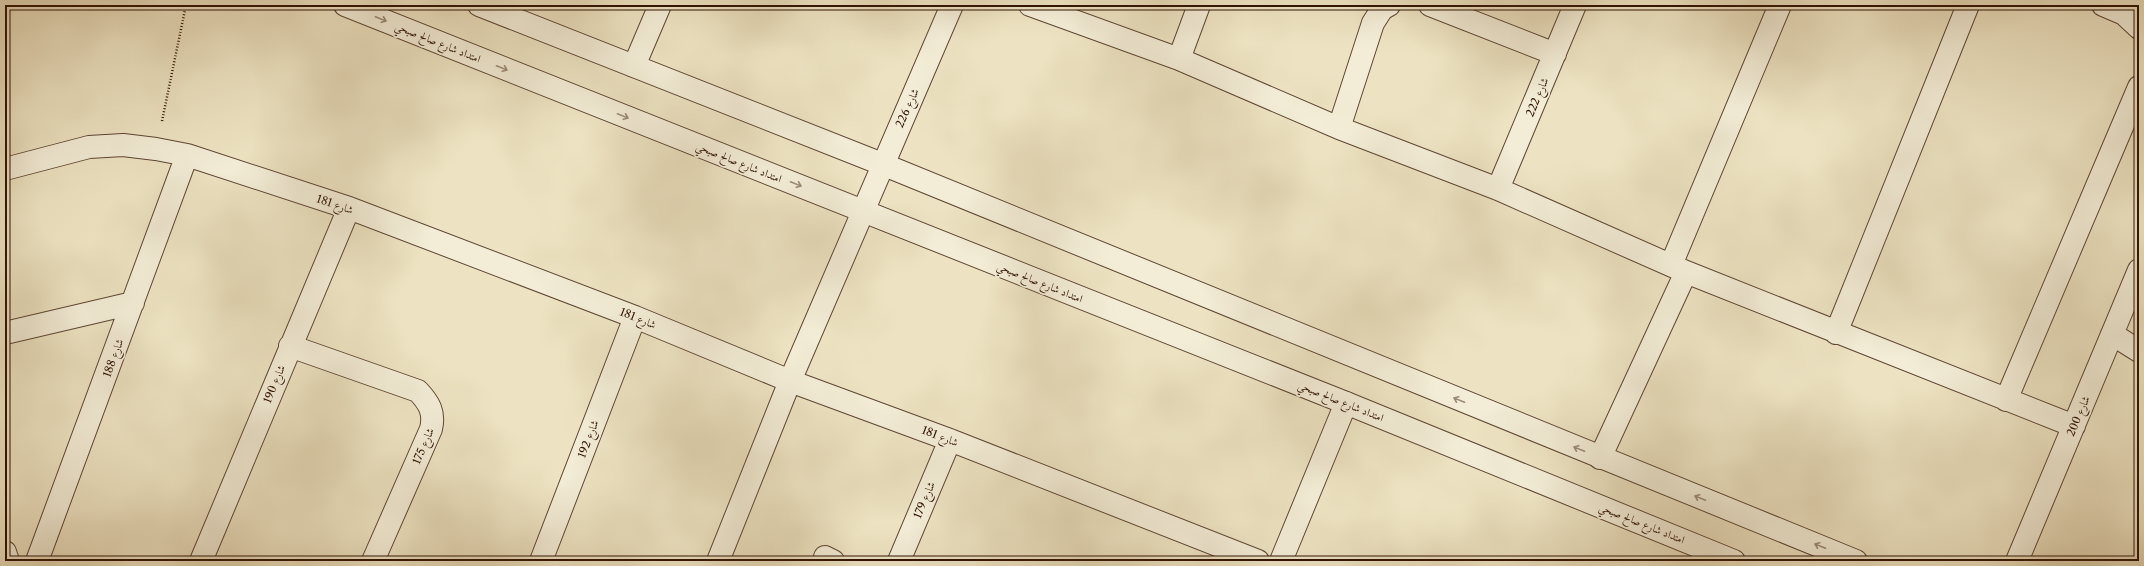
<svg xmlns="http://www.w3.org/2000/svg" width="2144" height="566" font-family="'Libre Caslon Text',Amiri,serif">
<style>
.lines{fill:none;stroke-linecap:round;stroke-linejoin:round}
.minor-casing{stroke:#5f4634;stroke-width:24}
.tertiary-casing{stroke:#5f4634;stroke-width:24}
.path{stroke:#301204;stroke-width:2.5;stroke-dasharray:1 2;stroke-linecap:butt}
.minor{stroke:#f3edd7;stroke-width:22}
.tertiary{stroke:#f3edd7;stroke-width:22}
.oneway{stroke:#9b8a78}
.labels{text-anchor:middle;stroke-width:3.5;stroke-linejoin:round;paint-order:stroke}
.street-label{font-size:11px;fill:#301204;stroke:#f3edd7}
</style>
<rect width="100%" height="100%" fill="#ede3c2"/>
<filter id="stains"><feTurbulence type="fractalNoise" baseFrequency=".005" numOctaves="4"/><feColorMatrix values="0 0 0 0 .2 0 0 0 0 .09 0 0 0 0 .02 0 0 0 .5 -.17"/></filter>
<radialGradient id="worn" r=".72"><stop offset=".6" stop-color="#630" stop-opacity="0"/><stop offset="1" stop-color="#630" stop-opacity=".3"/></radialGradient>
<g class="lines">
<defs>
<path id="minor" d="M1030,5L1179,59L1339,128L1498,189L1686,272L2074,426
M1430,5L1555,54
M2103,5L2124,14L2139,28
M1179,59L1199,5
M634,66L660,5
M1339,128L1373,23L1382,9L1389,5
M5,169L89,147L123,145L156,149L187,155L349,208L635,317L790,381L950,440L1258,561
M1498,189L1575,5
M1671,265L1780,5
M5,333L133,303
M1836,333L1968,5
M2112,334L2139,351
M290,346L418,391C429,403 435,412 431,429L373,561
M2006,400L2139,87
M1600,458L1686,272
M5,552L8,561
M825,557L833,561
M37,561L187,155
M201,561L349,208
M541,561L635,317
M718,561L790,381L952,5
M899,561L950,440
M1281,561L1346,403
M2017,561L2139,270"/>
<path id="tertiary" d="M345,5L1346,403L1734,561
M479,5L882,164L1856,561"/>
</defs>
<use href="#minor" class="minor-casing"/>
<use href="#tertiary" class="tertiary-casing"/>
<path class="path" d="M162,121L186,5"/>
<use href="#minor" class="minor"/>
<use href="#tertiary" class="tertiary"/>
</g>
<defs><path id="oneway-shaft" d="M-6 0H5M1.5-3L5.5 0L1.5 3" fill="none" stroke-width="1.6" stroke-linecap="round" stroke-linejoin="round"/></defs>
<g class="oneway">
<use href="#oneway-shaft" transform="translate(381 19) rotate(22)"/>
<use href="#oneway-shaft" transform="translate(502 68) rotate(22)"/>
<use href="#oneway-shaft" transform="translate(623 116) rotate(22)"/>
<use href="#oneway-shaft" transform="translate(796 184) rotate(22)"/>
<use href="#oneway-shaft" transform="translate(1459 400) rotate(-158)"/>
<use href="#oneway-shaft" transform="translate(1579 449) rotate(-158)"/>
<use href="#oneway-shaft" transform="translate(1700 498) rotate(-158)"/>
<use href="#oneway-shaft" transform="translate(1820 546) rotate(-158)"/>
</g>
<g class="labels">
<g class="street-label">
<text transform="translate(438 42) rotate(22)" y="4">امتداد شارع صالح صبحي</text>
<text transform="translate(1537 97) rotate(-67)" y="4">شارع 222</text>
<text transform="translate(907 108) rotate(-66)" y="4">شارع 226</text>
<text transform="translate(739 162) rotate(22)" y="4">امتداد شارع صالح صبحي</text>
<text transform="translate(335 204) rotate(19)" y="4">شارع 181</text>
<text transform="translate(1040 282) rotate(22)" y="4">امتداد شارع صالح صبحي</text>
<text transform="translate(638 318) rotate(22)" y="4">شارع 181</text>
<text transform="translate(113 358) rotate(-70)" y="4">شارع 188</text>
<text transform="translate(274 384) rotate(-68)" y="4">شارع 190</text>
<text transform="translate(1341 401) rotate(22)" y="4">امتداد شارع صالح صبحي</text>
<text transform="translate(2078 416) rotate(-67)" y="4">شارع 200</text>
<text transform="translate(940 436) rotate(21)" y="4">شارع 181</text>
<text transform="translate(588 439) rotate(-69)" y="4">شارع 192</text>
<text transform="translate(423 446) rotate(-67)" y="4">شارع 175</text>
<text transform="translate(924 500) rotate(-67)" y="4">شارع 179</text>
<text transform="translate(1642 523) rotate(22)" y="4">امتداد شارع صالح صبحي</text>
</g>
</g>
<rect width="2144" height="566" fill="none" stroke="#ede3c2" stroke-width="20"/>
<rect x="6" y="6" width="2132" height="554" fill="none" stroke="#301204" stroke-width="2"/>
<rect x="10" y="10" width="2124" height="546" fill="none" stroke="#301204"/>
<rect width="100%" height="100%" filter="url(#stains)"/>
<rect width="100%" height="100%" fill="url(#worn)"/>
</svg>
